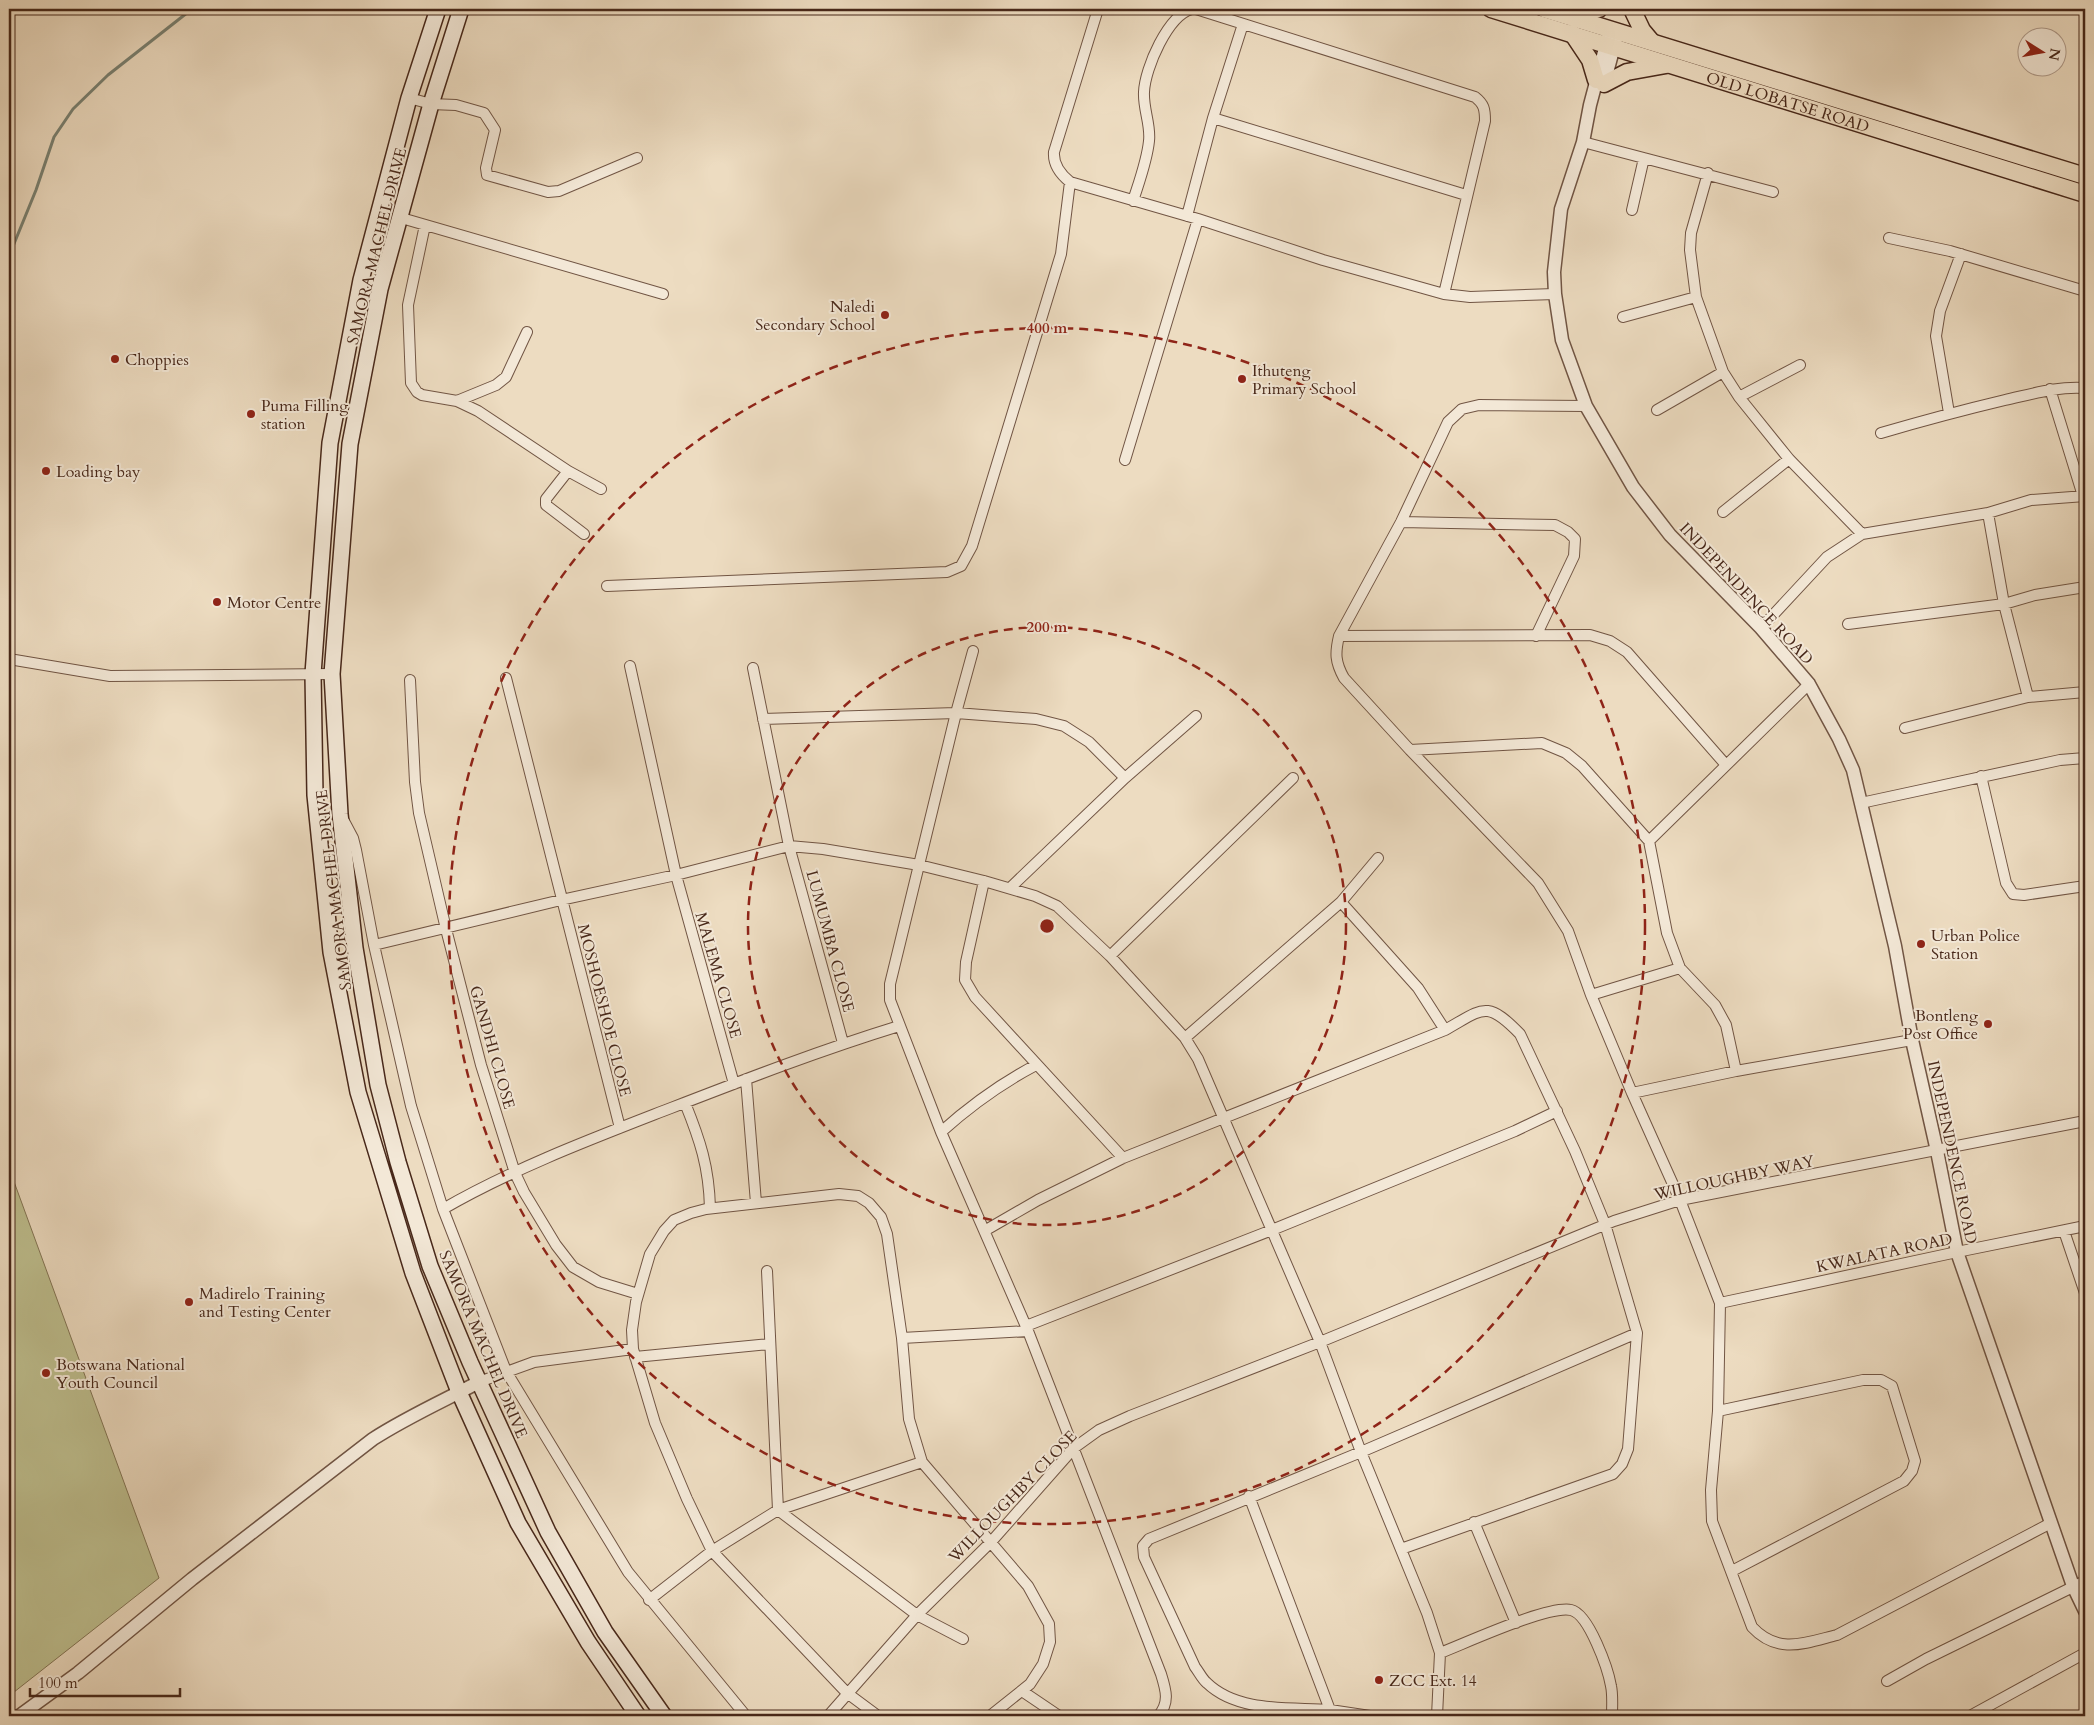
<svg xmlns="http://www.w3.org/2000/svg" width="2094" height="1725" font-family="Cardo,serif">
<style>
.green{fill:#bebf8f;stroke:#837454}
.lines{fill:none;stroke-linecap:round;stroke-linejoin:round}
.stream{stroke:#798172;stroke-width:3}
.minor-casing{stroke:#715544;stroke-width:12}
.tertiary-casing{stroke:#715544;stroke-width:15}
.secondary-casing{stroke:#48281a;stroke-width:18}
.primary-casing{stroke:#48281a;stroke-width:19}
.minor{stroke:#f3e8d7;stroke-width:10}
.tertiary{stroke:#f3e8d7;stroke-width:12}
.secondary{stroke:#f3e8d7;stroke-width:15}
.primary{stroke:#eddcc1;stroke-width:16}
.ring{fill:none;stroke:#8f2418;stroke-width:2.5;stroke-dasharray:9 6}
.poi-dot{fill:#8f2418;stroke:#f3e8d7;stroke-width:2}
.labels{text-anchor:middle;stroke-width:4;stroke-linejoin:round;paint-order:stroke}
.street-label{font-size:16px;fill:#48281a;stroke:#f3e8d7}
.poi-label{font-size:16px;fill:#48281a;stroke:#f3e8d7;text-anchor:start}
.centre{fill:#8f2418;stroke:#f3e8d7;stroke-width:2.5}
.ring-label{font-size:15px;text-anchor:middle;font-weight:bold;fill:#8f2418;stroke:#f3e8d7;stroke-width:4;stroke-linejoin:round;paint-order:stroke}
</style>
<rect width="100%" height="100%" fill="#eddcc1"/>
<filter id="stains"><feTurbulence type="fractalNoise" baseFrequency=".004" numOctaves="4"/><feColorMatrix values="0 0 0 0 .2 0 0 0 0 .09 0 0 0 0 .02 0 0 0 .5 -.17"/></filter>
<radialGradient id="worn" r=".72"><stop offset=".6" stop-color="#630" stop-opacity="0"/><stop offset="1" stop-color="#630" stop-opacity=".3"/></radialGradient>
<path class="green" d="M9,1168L159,1578L9,1696Z"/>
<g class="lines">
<path class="stream" d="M9,256L36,190L54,137L73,109L108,75L192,9"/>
<defs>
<path id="minor" d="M1098,9L1054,152C1053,165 1060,174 1070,182L1198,219L1323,260L1444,294L1470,297L1555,294
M1196,9L1475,97C1484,104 1485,109 1485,121L1444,294
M409,98L431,104L456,105L484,113L495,130L486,168L487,175L548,192L559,191L637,158
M1213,118L1466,195
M1583,142L1773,192
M1708,173L1691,233L1690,250L1696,297L1723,372L1739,397L1789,459L1862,534
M1133,201C1139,182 1147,161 1149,141C1151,125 1143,109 1144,92C1145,68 1168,15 1192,9
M1632,210L1644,158
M1187,216L1213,118L1243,24
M398,217L663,294
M425,225L408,305L411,383L417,392L422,395L457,401L478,411L568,471
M1889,238L1950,251L2085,291
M1623,317L1696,297
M2050,389L2083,496
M1739,397L1800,365
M457,401L496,385L506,377L527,332
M1586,406L1479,405L1462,409L1448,422L1401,522L1339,636C1335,653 1335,662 1344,678L1410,750L1538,883L1568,931L1591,995L1632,1093L1680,1200L1720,1303L1718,1411L1711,1490L1712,1521L1752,1627C1778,1655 1805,1643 1837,1635L2051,1523
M1657,410L1723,372
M1949,413L1936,336L1940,311L1961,254
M1881,433C1922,421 1963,410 2005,400C2032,394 2058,386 2085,388
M1125,460L1198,219
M1723,512L1789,459
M1988,513L2004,604L2028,697
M1401,522L1555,525L1568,532L1575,539L1574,556L1536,636
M584,534L546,505V499L568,471L601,489
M607,586L947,572L961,566L972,546L1061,254L1070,182
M1848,624L2004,604L2035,595L2085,587
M1761,628L1827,557L1862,534L1988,513L2031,500L2085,496
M1339,636L1590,635L1610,641L1627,652L1726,765
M973,651L956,713L890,984V1000L941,1132L1028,1331L1161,1674C1166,1690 1170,1703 1158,1716
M9,659L110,676L332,674
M630,666L676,875L734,1084
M753,668L789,846L843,1043
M506,678L620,1128
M410,680L415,782L419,813L446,929L481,1065L515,1173L524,1192L556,1245L573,1267L599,1282L638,1294
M763,719L956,713L1036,719L1064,726L1089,742L1125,778
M1905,728L2028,697L2085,692
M1410,750L1542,743L1566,753L1582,766L1649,841L1667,933L1680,968L1715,1005L1726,1025L1736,1071
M1981,776L2006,883L2013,894L2024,895L2085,886
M1861,803L2060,760L2085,758
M344,821L353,838L356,850L374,945L411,1106L443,1209L506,1371L628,1572L746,1716
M1649,841L1809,684
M984,881L966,962L965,980L975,997L1123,1158
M1010,888L1125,778L1196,716
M1341,902L1418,988L1445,1030
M374,945L561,900L676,875L789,846L823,849L919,865L984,881L1035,896L1057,906L1110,956L1185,1038L1198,1059L1320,1342L1361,1452L1427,1613L1440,1653L1437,1716
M1110,956L1293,778
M1591,995L1680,968
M1185,1038L1341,902L1378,858
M746,1079L756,1203
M1632,1093L1736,1071L1912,1040
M685,1103C700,1140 709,1167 710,1208
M941,1132C971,1105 1000,1084 1036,1065
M443,1209C514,1168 594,1138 671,1108C746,1079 821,1050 899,1026
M986,1230L1038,1200L1123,1158L1445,1030C1483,1009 1486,999 1520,1034L1575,1151L1605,1224L1637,1333L1628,1449L1622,1464L1613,1474L1401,1549
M2064,1231L2085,1293
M767,1271L778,1510L917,1615L963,1639
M1720,1303L1957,1252L2085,1226
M1026,1326L1272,1230L1515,1131L1557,1111
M902,1338L1028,1331
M635,1357L770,1344
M479,1382L534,1362L633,1349
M1718,1411L1863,1380H1881L1892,1386L1915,1461L1912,1471L1904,1481L1732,1571
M1249,1496L1330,1710L1370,1716
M1474,1522L1516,1623
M649,1600L712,1551L778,1510L922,1462
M1440,1653C1466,1643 1548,1605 1571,1610C1589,1614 1608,1669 1611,1686C1613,1695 1612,1706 1612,1716
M1887,1681L1926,1659L2085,1581
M1022,1691L1059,1716
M1330,1710C1291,1707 1238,1713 1207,1683C1202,1679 1199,1672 1195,1667L1144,1557L1143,1546L1149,1539L1361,1452L1637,1333
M828,1716L917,1615L991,1542L1074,1448L1099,1430L1130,1416L1320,1342L1614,1221L1680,1200L2085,1121
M878,1716L847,1693L712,1551L687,1499L655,1423L633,1349L632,1330L636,1302L650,1254L664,1231L674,1220L691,1213L706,1209L839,1194L858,1196L869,1203L881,1217L887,1234L902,1338L909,1419L922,1462L1028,1586L1049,1624L1050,1642L1043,1664L1030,1684L990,1716
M1970,1716L2085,1653"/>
<path id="tertiary" d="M1608,37L1590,105L1583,142L1561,209L1554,272L1555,294L1562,340L1586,406L1633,487L1670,535L1761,628L1809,684L1839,739L1853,770L1895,946L1912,1040L1937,1151L1957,1252L2073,1586L2085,1611
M1605,80L1616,39
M19,1716L78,1673L192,1579L373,1439C407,1417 443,1401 479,1382"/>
<path id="secondary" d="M438,9L409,98L361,280L330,443L313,674L315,795L331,952L358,1092L413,1273L459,1392L518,1523L588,1642L638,1716
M461,9L431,104L380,289L350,444L332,674L340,814L355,948L378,1085L398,1162L430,1266L470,1362L548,1532L605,1632L664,1716"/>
<g id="primary">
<path id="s1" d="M1491,9L2085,194"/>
<path d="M1544,9L2085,176"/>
<path d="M1632,9L1642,30L1652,42"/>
<path d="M1568,15L1599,9"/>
<path d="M1572,33L1590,60L1596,80"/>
<path d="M1604,84L1627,72L1666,65"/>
</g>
</defs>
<use href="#minor" class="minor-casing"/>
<use href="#tertiary" class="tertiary-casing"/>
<use href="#secondary" class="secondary-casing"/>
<use href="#primary" class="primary-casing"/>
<use href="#minor" class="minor"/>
<use href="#tertiary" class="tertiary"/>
<use href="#secondary" class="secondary"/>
<use href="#primary" class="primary"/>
</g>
<g class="ring">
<circle cx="1047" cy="926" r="299"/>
<circle cx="1047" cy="926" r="598"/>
</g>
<g class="poi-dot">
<circle cx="885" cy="315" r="5"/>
<circle cx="115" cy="359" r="5"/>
<circle cx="1242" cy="379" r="5"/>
<circle cx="251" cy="414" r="5"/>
<circle cx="46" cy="471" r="5"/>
<circle cx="217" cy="602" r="5"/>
<circle cx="1921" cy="944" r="5"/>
<circle cx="1988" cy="1024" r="5"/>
<circle cx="189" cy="1302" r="5"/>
<circle cx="46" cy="1373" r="5"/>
<circle cx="1379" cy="1680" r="5"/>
</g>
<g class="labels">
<g class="street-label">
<text dy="6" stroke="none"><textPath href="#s1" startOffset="311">OLD LOBATSE ROAD</textPath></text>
<text transform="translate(376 246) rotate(-76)" y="6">SAMORA MACHEL DRIVE</text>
<text transform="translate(1747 593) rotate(47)" y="6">INDEPENDENCE ROAD</text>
<text transform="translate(333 890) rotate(-97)" y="6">SAMORA MACHEL DRIVE</text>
<text transform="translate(831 941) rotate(75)" y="6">LUMUMBA CLOSE</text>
<text transform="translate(719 975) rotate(74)" y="6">MALEMA CLOSE</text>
<text transform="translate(605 1010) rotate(76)" y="6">MOSHOESHOE CLOSE</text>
<text transform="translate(493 1047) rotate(74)" y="6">GANDHI CLOSE</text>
<text transform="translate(1953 1152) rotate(78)" y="6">INDEPENDENCE ROAD</text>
<text transform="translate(1734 1177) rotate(-12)" y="6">WILLOUGHBY WAY</text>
<text transform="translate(1884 1252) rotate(-12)" y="6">KWALATA ROAD</text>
<text transform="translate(484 1344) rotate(67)" y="6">SAMORA MACHEL DRIVE</text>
<text transform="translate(1012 1496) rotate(-46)" y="6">WILLOUGHBY CLOSE</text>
</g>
<g class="poi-label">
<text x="875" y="312" text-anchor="end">Naledi<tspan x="875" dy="18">Secondary School</tspan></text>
<text x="125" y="365">Choppies</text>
<text x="1252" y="376">Ithuteng<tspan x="1252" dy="18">Primary School</tspan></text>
<text x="261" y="411">Puma Filling<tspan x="261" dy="18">station</tspan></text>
<text x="56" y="477">Loading bay</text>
<text x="227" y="608">Motor Centre</text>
<text x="1931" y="941">Urban Police<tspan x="1931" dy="18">Station</tspan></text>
<text x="1978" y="1021" text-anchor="end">Bontleng<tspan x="1978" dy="18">Post Office</tspan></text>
<text x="199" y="1299">Madirelo Training<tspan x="199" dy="18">and Testing Center</tspan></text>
<text x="56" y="1370">Botswana National<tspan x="56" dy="18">Youth Council</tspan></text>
<text x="1389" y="1686">ZCC Ext. 14</text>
</g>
</g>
<circle cx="1047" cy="926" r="8" class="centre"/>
<g class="ring-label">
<text x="1047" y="333">400 m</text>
<text x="1047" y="632">200 m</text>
</g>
<rect width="2094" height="1725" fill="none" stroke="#eddcc1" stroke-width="30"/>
<rect x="10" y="10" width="2074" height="1705" fill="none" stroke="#48281a" stroke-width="2.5"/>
<rect x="15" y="15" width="2064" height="1695" fill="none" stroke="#48281a"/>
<g transform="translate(2042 52) rotate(101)"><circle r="24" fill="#f3e8d7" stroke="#af9b8b"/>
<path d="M0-4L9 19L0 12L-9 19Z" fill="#8f2418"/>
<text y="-8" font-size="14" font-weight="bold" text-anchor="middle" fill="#48281a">N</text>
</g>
<path d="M30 1688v8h150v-8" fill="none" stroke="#48281a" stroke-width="2.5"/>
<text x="38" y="1688" font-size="15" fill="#48281a" stroke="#f3e8d7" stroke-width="4" paint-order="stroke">100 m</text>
<rect width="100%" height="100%" filter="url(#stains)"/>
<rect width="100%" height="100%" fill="url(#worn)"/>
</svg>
